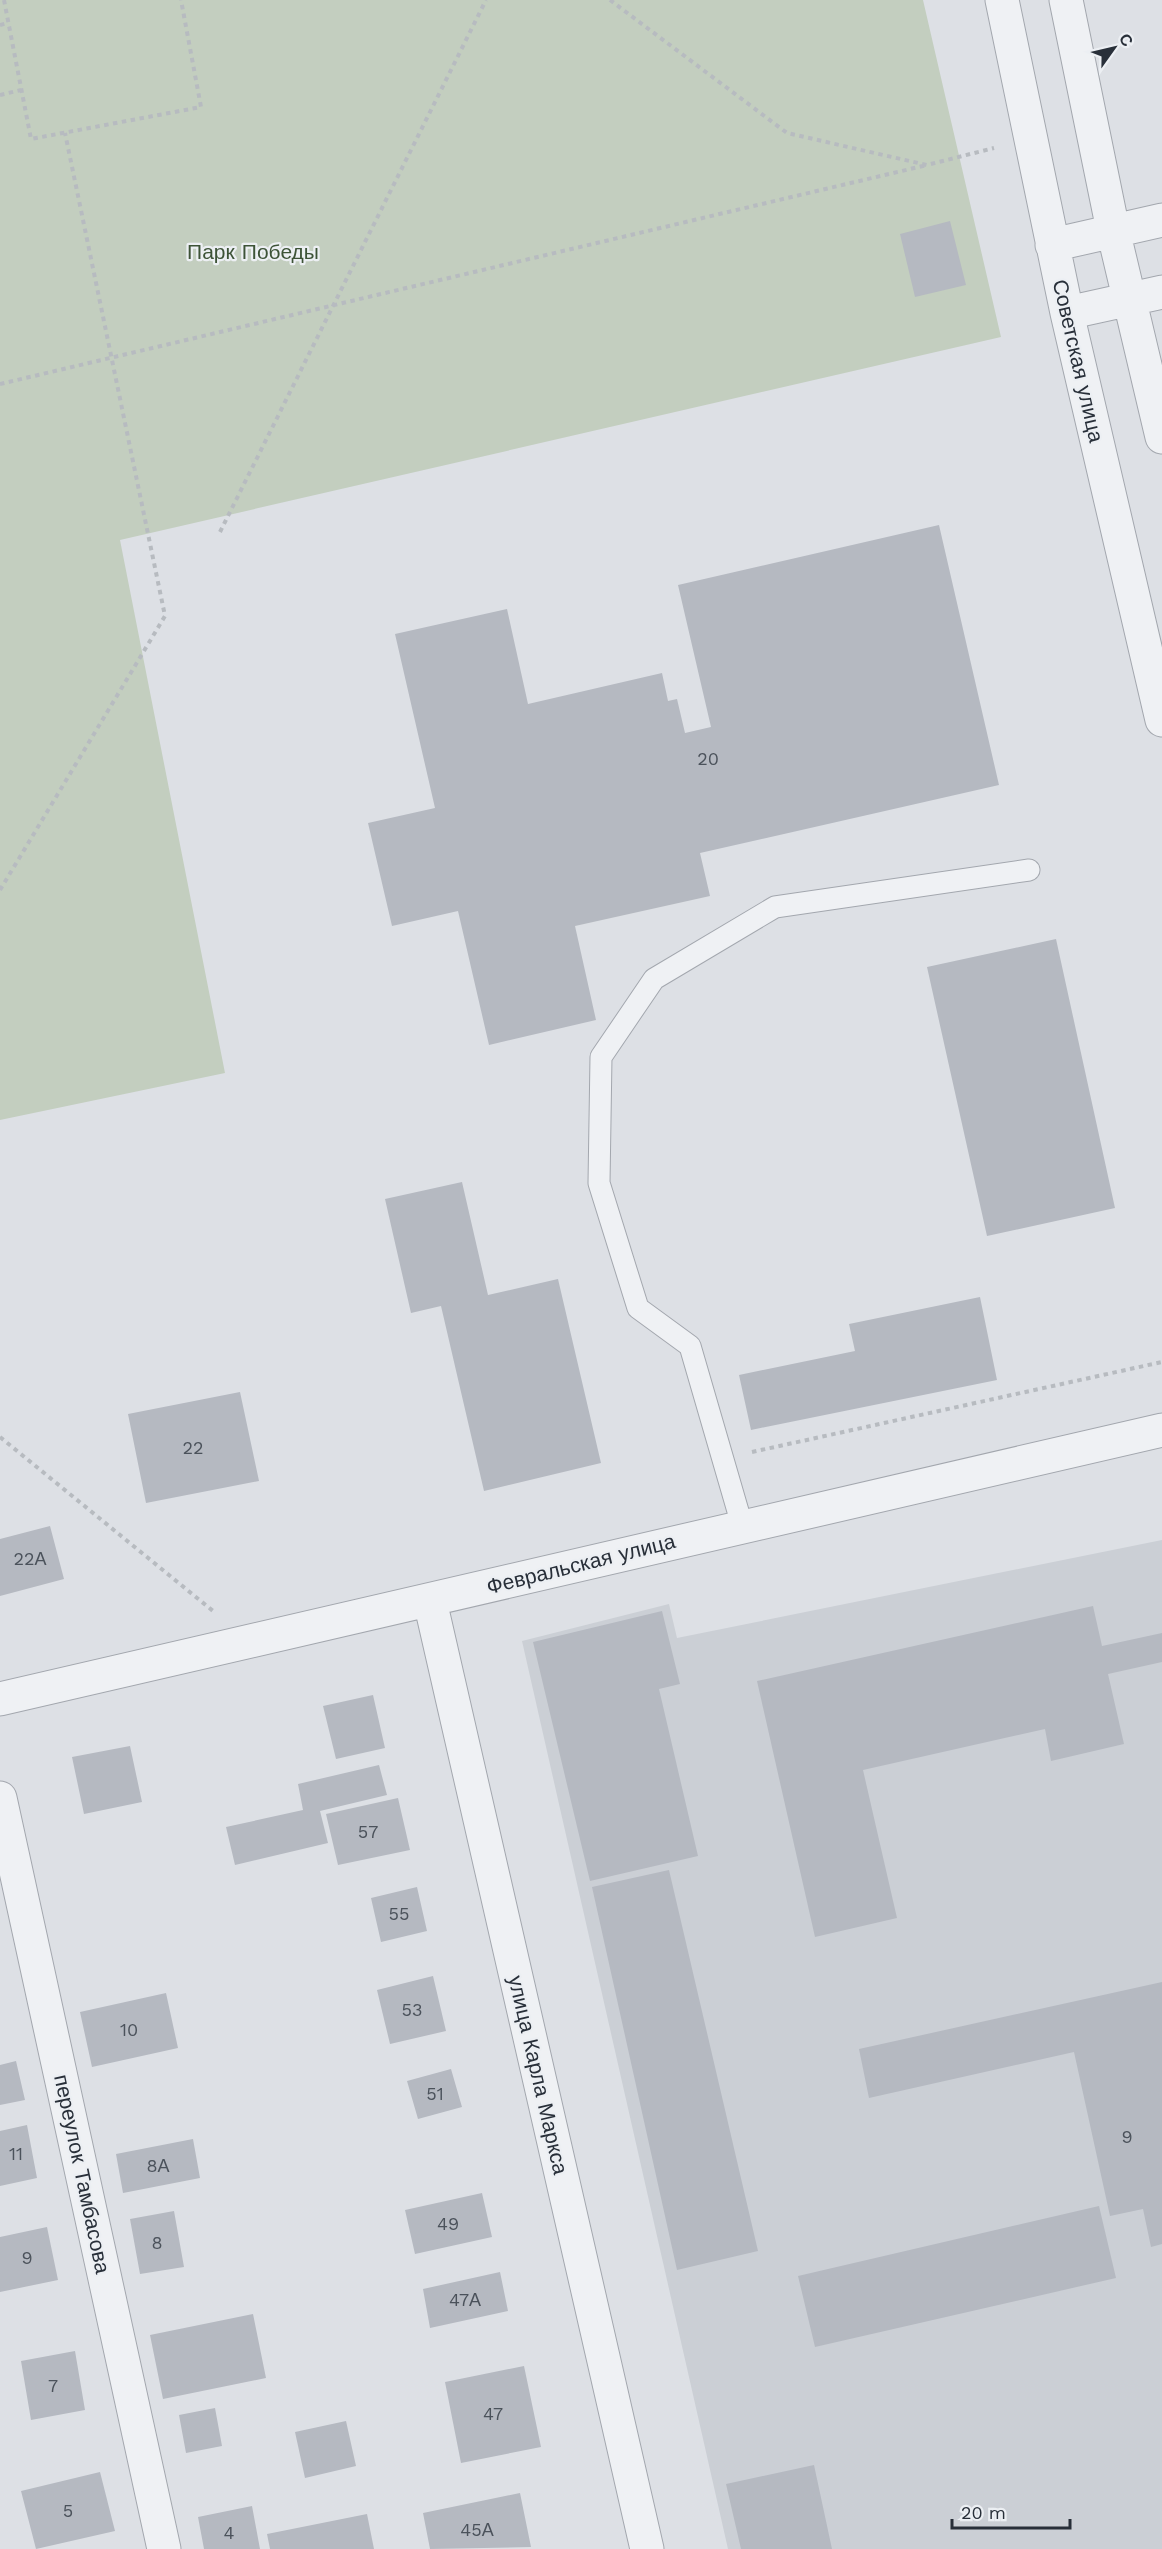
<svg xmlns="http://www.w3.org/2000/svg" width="1162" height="2549" font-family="'Work Sans',sans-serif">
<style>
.built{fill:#cbcfd5}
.green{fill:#c3cebf}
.building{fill:#b5b9c1}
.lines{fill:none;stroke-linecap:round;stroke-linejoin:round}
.service-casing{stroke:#a3a7ae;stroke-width:23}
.minor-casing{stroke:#a3a7ae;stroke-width:35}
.path{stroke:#b7bbc0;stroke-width:4;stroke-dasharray:4.5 4.5;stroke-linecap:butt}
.service{stroke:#eff1f4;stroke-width:21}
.minor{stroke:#eff1f4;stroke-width:33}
.labels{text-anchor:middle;stroke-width:4.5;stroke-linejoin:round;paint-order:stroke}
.number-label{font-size:18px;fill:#4b525b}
.park-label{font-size:21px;fill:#3d5337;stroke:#eceff3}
.street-label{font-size:21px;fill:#282f39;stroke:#eceff3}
</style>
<rect width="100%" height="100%" fill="#dde0e5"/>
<path class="built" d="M1162,1540V2549H728L522,1641L669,1604L677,1638Z"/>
<path class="green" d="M0,0H923L1001,337L120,540L225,1073L0,1120Z"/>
<path class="building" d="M950,221L966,285L915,297L900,234Z
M939,525L999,785L700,853L710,896L575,926L596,1020L489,1045L458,911L392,926L368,823L435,808L395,634L507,609L528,704L662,673L668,701L677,699L685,733L711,727L678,585Z
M1056,939L1115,1208L987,1236L927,967Z
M462,1182L488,1295L558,1279L601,1463L484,1491L441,1306L411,1313L385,1199Z
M980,1297L997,1380L751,1430L739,1375L855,1351L849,1324Z
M240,1392L259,1481L146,1503L128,1414Z
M50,1526L64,1579L0,1596V1539Z
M1093,1606L1102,1646L1162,1633V1662L1108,1674L1124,1744L1051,1761L1045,1729L863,1770L897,1918L815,1937L757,1681Z
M662,1611L680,1684L659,1689L698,1856L590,1881L533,1642Z
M373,1695L385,1748L336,1759L323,1706Z
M130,1746L142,1802L84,1814L72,1757Z
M379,1765L387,1795L320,1811L328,1843L235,1865L226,1827L303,1810L298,1784Z
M398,1798L410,1850L338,1865L326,1814Z
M669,1870L758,2251L677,2270L592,1887Z
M417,1887L427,1931L381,1942L371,1898Z
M433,1976L446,2031L390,2044L377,1990Z
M1162,1982V2244L1151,2247L1143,2209L1110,2216L1074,2052L869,2098L859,2049Z
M166,1993L178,2048L92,2067L80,2012Z
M16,2061L25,2100L0,2105V2065Z
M451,2069L462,2107L418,2119L407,2081Z
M27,2125L37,2178L0,2186V2131Z
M193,2139L200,2178L123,2193L116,2154Z
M482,2193L492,2237L415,2254L405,2210Z
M1099,2206L1116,2278L815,2347L798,2276Z
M174,2211L184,2267L140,2274L130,2219Z
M47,2227L58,2280L0,2292V2237Z
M500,2272L508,2311L430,2328L423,2289Z
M253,2314L266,2378L163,2399L150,2335Z
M75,2351L85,2410L31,2420L21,2361Z
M524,2366L541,2447L461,2463L445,2382Z
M215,2408L222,2446L186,2453L179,2415Z
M346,2421L356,2466L305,2478L295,2432Z
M814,2465L832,2549H741L726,2484Z
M100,2472L115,2531L36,2549L21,2491Z
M520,2493L531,2547L430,2549L423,2513Z
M252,2506L260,2549H204L198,2517Z
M367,2514L374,2549H270L267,2534Z"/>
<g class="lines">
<defs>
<path id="service" d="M742,1525L690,1346L638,1308L599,1183L601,1057L654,979L775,907L1029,870"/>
<path id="minor" d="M1002,0L1067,313L1162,720
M1066,0L1113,230L1162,437
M1052,245L1162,220
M1067,313L1162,292
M430,1601L647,2549
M0,1699L1162,1430
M0,1798L164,2549"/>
</defs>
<use href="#service" class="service-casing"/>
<use href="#minor" class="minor-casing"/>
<path class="path" d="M4,0L31,139L201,107L181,0
M610,0L787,133L927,165L994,148
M0,25L8,23
M0,95L21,90
M0,384L927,165
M220,532L486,0
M0,890L165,616L65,133
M0,1437L213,1611
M752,1452L1162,1362"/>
<use href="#service" class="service"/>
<use href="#minor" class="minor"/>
</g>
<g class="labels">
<g class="number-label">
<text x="708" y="765">20</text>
<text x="193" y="1454">22</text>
<text x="30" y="1565">22А</text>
<text x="368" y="1838">57</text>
<text x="399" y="1920">55</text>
<text x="412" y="2016">53</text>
<text x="129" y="2036">10</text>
<text x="435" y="2100">51</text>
<text x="1127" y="2143">9</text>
<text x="16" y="2160">11</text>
<text x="158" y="2172">8А</text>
<text x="448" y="2230">49</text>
<text x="157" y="2249">8</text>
<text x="27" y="2264">9</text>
<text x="465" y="2306">47А</text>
<text x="53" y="2392">7</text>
<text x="493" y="2420">47</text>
<text x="68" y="2517">5</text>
<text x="477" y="2536">45А</text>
<text x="229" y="2539">4</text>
</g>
<g class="park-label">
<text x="253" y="259">Парк Победы</text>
</g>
<g class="street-label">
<text transform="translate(1078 361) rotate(77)" y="7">Советская улица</text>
<text transform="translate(581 1564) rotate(-14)" y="7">Февральская улица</text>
<text transform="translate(538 2075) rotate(77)" y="7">улица Карла Маркса</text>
<text transform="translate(82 2174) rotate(78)" y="7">переулок Тамбасова</text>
</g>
</g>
<g transform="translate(1114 48) rotate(56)" stroke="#eceff3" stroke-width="4.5" paint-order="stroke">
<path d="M0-4.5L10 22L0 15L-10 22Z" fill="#282f39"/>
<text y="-9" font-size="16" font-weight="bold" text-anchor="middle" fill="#282f39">С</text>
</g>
<path d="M952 2519v9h118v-9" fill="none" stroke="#282f39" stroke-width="3"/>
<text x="961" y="2519" font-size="18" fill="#282f39" stroke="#eceff3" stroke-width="4.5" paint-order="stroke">20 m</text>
</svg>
